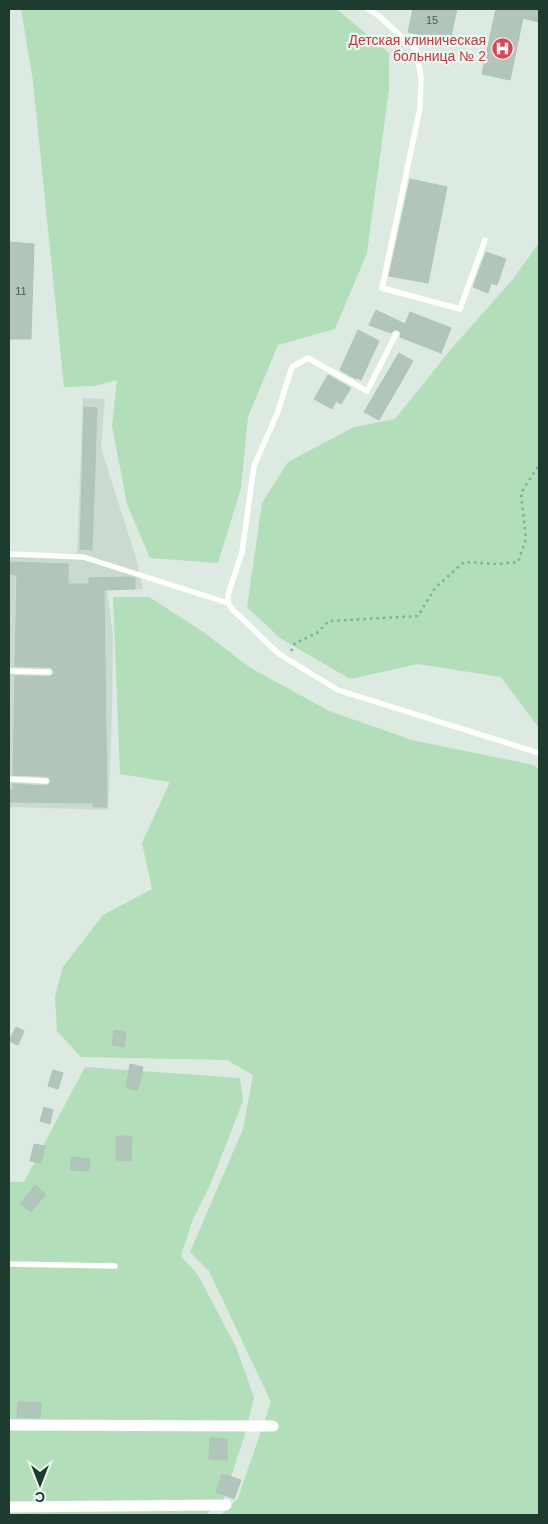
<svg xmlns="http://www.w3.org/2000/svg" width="548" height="1524" font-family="Arial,sans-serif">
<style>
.built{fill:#cadad1}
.green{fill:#b2deb9}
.building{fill:#b1c5bb;stroke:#aec4b8}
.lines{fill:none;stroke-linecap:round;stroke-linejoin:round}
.path{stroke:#79b199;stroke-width:2.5;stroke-dasharray:2.5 4;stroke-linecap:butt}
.service{stroke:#fff;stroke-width:5.5}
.minor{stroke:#fff;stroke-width:11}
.labels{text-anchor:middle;stroke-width:4.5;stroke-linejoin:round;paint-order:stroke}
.number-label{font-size:11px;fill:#425e52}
.health-label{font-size:14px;fill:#be3a42;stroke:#edf7f0;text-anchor:end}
</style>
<rect width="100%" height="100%" fill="#dceae2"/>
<path class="built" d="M83,398L105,399L101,448L136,558L143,589L107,590L113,635L112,714L108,810L9,807V553H77Z"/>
<path class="green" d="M21,9H332L339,11L389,53V89L367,253L335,329L278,345L248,417L241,488L218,563L150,558L127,504L112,426L117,380L95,386L64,387L33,81Z
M539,243V728L501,677L418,664L350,679L280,638L247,607L262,503L288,462L354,427L395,419L452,348L513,279Z
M113,597H149L202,631L249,667L329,711L412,740L533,765L539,769V1515H221L238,1498L271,1402L209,1271L190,1252L243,1129L253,1075L227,1060L81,1057L57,1031L55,996L63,967L103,915L152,889L142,843L170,782L120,774Z
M85,1067L240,1078L243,1101L211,1183L193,1219L181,1256L198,1275L236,1347L254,1397L245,1434L223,1501L205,1515H9V1182H24Z"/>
<path class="building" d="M413,9H457L450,41L408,32Z
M496,9H539V22L523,18L510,80L482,74Z
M410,179L447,187L428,283L389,276Z
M9,242L34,244L31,339H9Z
M486,252L506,259L497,285L491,283L488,293L473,287Z
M376,310L405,324L410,312L451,328L441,353L400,337L401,333L398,330H394L391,333L369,325Z
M358,330L379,341L361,380L357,378L356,379L340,370Z
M399,353L413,361L379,420L364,412Z
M328,375L351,388L341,404L336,401L332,409L314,399Z
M84,407L97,408L92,550L80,549Z
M9,562L68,564V584H89V578L130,577L135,578V589L104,590L107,807H93V803L9,802V790H13V784L46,786L50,784L51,781L49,777L46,776L13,775L15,676L49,677L53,675L54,672L52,668L49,667L15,666L17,575L9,574Z
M16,1027L24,1031L18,1045L9,1041Z
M114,1030L126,1032L124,1047L112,1045Z
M130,1064L143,1067L138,1090L126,1088Z
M53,1070L63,1073L58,1089L48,1086Z
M44,1107L53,1110L50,1124L40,1121Z
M116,1136H132L131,1161L116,1160Z
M34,1144L45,1146L41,1163L30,1161Z
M71,1157L90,1159L89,1171L70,1170Z
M35,1185L46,1194L31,1212L20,1204Z
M18,1402L41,1403L40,1418L17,1417Z
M210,1438L227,1439V1460L209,1459Z
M222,1474L241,1480L234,1499L216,1492Z"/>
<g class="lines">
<path class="path" d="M291,651L295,643L317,633L329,621L418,616L435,588L464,562L497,564L518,562L526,539L521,493L539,465"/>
<path class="service" d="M368,9L379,16L417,51L421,78L420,108L382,288L460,309L485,240
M396,334L367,391L308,358L292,367L277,414L254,466L242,552L228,595V603L232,609L279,654L338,690L539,753
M9,554L83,557L228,603
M9,671L49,672
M9,779L46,781
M9,1264L115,1266"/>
<path class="minor" d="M9,1425L273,1426
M9,1507L226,1505"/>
</g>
<defs>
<symbol id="hospital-disc" viewBox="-11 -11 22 22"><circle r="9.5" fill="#e0444e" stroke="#edf7f0"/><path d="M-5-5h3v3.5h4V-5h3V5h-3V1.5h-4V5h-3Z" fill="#fff"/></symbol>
</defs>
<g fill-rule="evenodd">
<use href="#hospital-disc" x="490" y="36" width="25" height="25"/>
</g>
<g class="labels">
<g class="number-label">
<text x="432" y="24">15</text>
<text x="21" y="295">11</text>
</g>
<g class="health-label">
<text x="486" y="45">Детская клиническая<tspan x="486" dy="16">больница № 2</tspan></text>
</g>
</g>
<rect width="548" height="1524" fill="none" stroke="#1d3b2f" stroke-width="20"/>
<g transform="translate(40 1484) rotate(180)" stroke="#edf7f0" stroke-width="4" paint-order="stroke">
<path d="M0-4L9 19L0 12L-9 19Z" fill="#1d3b2f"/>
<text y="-8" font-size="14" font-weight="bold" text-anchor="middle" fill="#1d3b2f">С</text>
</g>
</svg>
